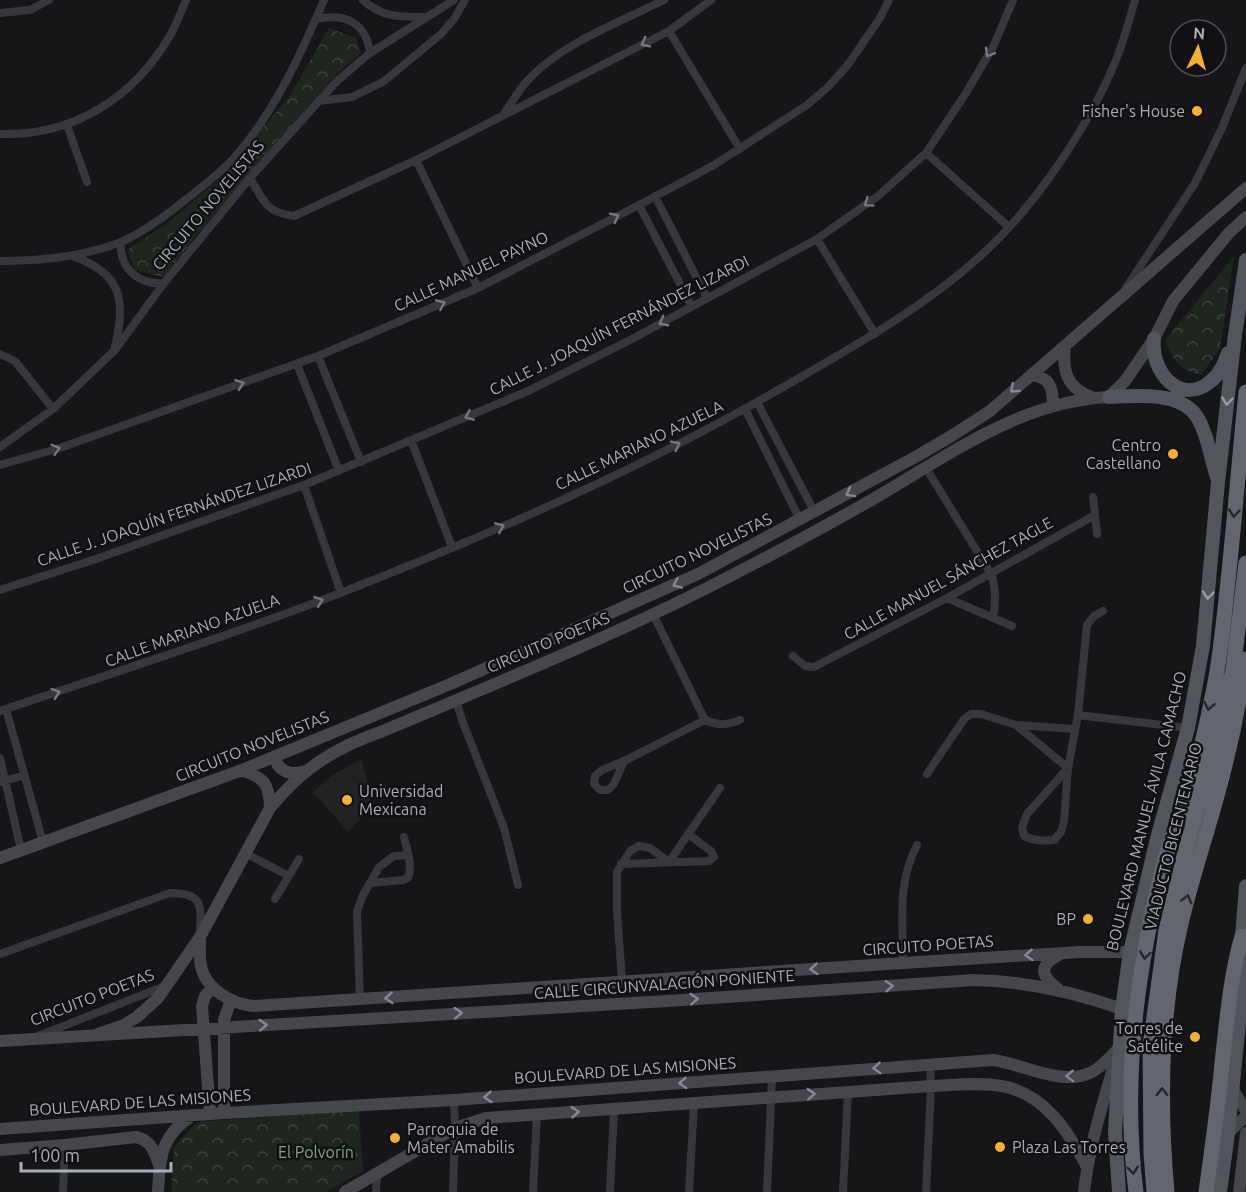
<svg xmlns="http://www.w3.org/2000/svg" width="1246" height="1192" font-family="Ubuntu,sans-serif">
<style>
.built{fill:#222225}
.park{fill:url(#park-crowns)}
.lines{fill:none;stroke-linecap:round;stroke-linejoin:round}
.street{stroke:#37383d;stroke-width:8}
.secondary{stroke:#45474d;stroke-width:12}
.primary{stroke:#53555c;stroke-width:14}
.highway{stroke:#63666e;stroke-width:15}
.oneway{stroke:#757881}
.oneway2{stroke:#858993}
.oneway3{stroke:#979ba6}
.oneway4{stroke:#26262a}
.poi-dot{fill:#f2b134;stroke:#111113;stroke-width:2}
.labels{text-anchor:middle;stroke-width:5;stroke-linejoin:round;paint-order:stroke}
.poi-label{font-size:16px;fill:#a8adb8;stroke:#111113;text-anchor:end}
.street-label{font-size:16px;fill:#a8adb8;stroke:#111113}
.park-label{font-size:16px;fill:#7fa381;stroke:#111113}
</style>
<defs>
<pattern id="park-crowns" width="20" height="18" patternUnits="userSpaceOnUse" patternTransform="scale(1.5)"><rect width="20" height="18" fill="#1e261f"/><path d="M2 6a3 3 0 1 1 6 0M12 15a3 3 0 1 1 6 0" fill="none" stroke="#3c433d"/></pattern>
</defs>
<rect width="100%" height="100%" fill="#161618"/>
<path class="built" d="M361,759L376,809L360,819L348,832L313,792L334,774Z"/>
<path class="park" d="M329,28L356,38L361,53L335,76L194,238L164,277L135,270L127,250L169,222L219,179L290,96Z
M1234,256L1220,349L1201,375C1181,371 1171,359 1166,339Z
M359,1110L363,1171L326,1192H171L174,1147L197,1122Z"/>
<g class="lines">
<path class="street" d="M363,0C381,17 400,17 424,17
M0,13L30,10L49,0
M316,19C345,13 366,22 370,53
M669,31L740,149
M319,101L352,97L383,82L441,34L454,19L465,0
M504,114C511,103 519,90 528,80C562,43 620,22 664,0
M67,125L87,182
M0,134C74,136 134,98 171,34C177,23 181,11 186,0
M926,153L1009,227
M416,160L478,288
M250,178C264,201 265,212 294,216L416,160L669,31L711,0
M655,196L707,298
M639,205L692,307
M817,239L875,334
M121,242C119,268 138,285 164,283
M72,256C120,272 127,299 115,346
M0,261C40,261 83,257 121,242C142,233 161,219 179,205C198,190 217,176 234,158C274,113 301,54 324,0
M1126,288L1195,183L1222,128L1246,68
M0,354L15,361L53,409
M318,356L361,462
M297,364L339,471
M757,402L815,513
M745,409L800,520
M411,440L452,547
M0,447L53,409L115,350L164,283L250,178L337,81L370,53L454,0
M0,465L60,448L318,356L478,288L639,205L714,165L807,105L828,87L847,66L880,18L889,0
M926,468L991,574C996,590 996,602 993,618
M304,485L341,593
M1093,497L1097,534
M0,590L93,560L304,485L528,391L632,339L817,239L878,196L926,153L966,93L994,45L1013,0
M947,598L1012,626
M653,614L705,720C719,726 727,725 740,720
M793,656L805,666L814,667L947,598L1095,515
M456,700L462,720L504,828L518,885
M6,709L43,842
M0,711C114,672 230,636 343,592C494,533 645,467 785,386C851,348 920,310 977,259C1033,210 1088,128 1116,60C1124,41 1129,20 1135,0
M1078,715L1188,728
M1017,725L1075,729
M0,758L21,850
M624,761L614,784L608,790H600L594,784L595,776L602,770L624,761L705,720
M1068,768L1027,814L1022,827L1024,836C1035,841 1043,841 1054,840L1061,832L1064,821L1068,768L1078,715L1087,625L1094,616L1103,611
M927,774L964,719L971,714H981L1016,725L1068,768
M2,782L24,775
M245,853L289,876
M621,864L709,861L714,857L711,851L688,834
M371,883L403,880L408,878C413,864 407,851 404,837
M275,899L299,859
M0,954L170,893C204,893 201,906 200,934
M903,963C903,919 897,884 917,845
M622,981L617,911V872L630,851L639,846L650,848L669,862L720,788
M360,1000L357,912L362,897L379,867L394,856L408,855
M38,1036L165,986
M63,1192L65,1145
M376,1192L377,1174
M453,1192L455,1128L454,1100
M533,1192L537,1114
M610,1192L614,1109
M689,1192L694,1103
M767,1192L772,1076
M843,1192L848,1092
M926,1192L931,1086L930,1064"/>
<path class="secondary" d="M1065,346C1062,372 1067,389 1094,398
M1031,375C1050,377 1053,388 1053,405
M275,756C277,772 291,776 306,771
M242,770C265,778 269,784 270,808
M0,858L242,770L448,685L698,574L919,455L953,435L990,411L1246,188
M200,937C200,946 199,957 201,966C206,990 232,1004 254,1006L903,963L1080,952H1130
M1058,989C1039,974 1039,966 1060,954
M98,1034L124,1025L137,1017L158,998L200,937L270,808C303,768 334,748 383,731C492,685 601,641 707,588C764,559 819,530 875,498C949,455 1021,401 1109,397L1125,381L1154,339L1173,301L1228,234L1246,217
M0,1041L667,1001L974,980C1025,981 1074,992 1122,1009
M1232,1088L1246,1111
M224,1113V1020L231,1000
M210,1114L202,1006L205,996L213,987
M0,1129L224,1113L454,1100L993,1060C1023,1064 1060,1086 1090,1073C1101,1068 1110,1057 1119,1048
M1228,1133L1246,1116
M0,1150L65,1145L136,1137C152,1140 155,1154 160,1168
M158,1192C160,1159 160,1137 190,1117
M345,1192L455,1128L486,1118L931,1086C954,1085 979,1082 1002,1086C1045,1094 1068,1131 1087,1167
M1084,1192C1089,1146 1103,1103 1116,1058
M1239,1192L1246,1133"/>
<path class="primary" d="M1154,339C1150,372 1181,407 1211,381C1220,374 1224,364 1228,353
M1109,397C1135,396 1176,391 1195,414C1206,428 1211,459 1217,477
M1119,1192L1115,1132L1122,1009L1130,952L1158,835L1188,728L1203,646L1218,482L1235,335L1246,260
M1220,1192L1228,1133L1243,981L1242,936L1246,886"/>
<path class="highway" d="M1136,1192C1122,1082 1137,966 1165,859C1174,827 1190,797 1197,765C1205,730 1214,694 1219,658C1231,570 1237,480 1246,392
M1154,1192L1151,1154L1150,1046L1166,930L1185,852L1210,767L1233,670L1246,563
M1167,1192C1159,1103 1160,1012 1181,924C1194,868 1214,814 1227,757C1235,725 1241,691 1245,659
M1206,1192C1212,1149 1218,1107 1222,1063C1227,1020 1230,978 1242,936"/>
</g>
<defs><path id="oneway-chevron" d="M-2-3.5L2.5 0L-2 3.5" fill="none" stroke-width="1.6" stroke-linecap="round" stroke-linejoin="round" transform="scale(1.5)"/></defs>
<g class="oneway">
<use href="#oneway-chevron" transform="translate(645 43) rotate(153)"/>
<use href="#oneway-chevron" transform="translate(989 53) rotate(120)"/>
<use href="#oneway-chevron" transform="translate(868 203) rotate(145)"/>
<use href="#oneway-chevron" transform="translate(615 217) rotate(-27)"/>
<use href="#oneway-chevron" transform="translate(441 304) rotate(-23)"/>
<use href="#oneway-chevron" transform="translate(663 322) rotate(152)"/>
<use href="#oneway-chevron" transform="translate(240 384) rotate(-19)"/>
<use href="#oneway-chevron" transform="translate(469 416) rotate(157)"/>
<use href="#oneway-chevron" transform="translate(676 445) rotate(-27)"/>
<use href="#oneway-chevron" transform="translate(56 449) rotate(-17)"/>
<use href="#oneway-chevron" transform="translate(500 527) rotate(-23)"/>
<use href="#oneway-chevron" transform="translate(319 601) rotate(-20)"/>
<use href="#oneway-chevron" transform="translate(56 693) rotate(-18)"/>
</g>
<g class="oneway2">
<use href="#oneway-chevron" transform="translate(1014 389) rotate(138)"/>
<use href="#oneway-chevron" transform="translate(850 493) rotate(151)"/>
<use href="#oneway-chevron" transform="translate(677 584) rotate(156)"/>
<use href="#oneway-chevron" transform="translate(1029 955) rotate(176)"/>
<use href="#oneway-chevron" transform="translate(814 969) rotate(176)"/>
<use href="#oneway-chevron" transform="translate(889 986) rotate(-4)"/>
<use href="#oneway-chevron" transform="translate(389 998) rotate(176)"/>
<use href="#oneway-chevron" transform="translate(694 999) rotate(-4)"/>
<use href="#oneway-chevron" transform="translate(458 1013) rotate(-3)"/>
<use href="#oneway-chevron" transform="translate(263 1025) rotate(-3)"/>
<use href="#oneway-chevron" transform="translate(877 1068) rotate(176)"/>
<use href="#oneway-chevron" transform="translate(1070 1076) rotate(178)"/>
<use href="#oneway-chevron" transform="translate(683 1083) rotate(176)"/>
<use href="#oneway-chevron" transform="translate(811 1094) rotate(-3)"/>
<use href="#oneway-chevron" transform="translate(488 1097) rotate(176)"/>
<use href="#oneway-chevron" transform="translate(575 1112) rotate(-4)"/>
</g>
<g class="oneway3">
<use href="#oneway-chevron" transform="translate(1227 401) rotate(96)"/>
<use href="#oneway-chevron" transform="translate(1208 595) rotate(95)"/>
</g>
<g class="oneway4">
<use href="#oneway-chevron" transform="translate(1234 513) rotate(96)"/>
<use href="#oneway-chevron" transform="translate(1209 706) rotate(101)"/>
<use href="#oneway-chevron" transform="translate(1187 899) rotate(-75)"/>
<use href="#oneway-chevron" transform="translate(1145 955) rotate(98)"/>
<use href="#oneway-chevron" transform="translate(1162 1092) rotate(-90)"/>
<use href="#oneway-chevron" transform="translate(1133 1170) rotate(84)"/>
</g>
<g class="poi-dot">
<circle cx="1197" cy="111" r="6"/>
<circle cx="1173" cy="454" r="6"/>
<circle cx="347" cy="800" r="6"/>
<circle cx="1088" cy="919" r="6"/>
<circle cx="1195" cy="1037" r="6"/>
<circle cx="395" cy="1138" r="6"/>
<circle cx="1000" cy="1147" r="6"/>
</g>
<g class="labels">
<g class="poi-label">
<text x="1185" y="117">Fisher's House</text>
<text x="1161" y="451">Centro<tspan x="1161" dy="18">Castellano</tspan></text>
<text x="359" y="797" text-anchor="start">Universidad<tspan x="359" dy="18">Mexicana</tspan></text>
<text x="1076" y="925">BP</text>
<text x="1183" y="1034">Torres de<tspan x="1183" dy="18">Satélite</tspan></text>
<text x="407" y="1135" text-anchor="start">Parroquia de<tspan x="407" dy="18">Mater Amabilis</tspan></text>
<text x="1012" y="1153" text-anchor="start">Plaza Las Torres</text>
</g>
<g class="street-label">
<text transform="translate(208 205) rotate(-50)" y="6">CIRCUITO NOVELISTAS</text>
<text transform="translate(471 271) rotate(-25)" y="6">CALLE MANUEL PAYNO</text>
<text transform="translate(619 325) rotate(-27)" y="6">CALLE J. JOAQUÍN FERNÁNDEZ LIZARDI</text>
<text transform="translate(639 445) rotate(-26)" y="6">CALLE MARIANO AZUELA</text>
<text transform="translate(174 514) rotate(-19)" y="6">CALLE J. JOAQUÍN FERNÁNDEZ LIZARDI</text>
<text transform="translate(697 553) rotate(-26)" y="6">CIRCUITO NOVELISTAS</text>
<text transform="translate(948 578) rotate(-29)" y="6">CALLE MANUEL SÁNCHEZ TAGLE</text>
<text transform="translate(192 630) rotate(-20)" y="6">CALLE MARIANO AZUELA</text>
<text transform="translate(548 642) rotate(-23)" y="6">CIRCUITO POETAS</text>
<text transform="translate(252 746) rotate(-22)" y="6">CIRCUITO NOVELISTAS</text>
<text transform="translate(1146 811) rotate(-76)" y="6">BOULEVARD MANUEL ÁVILA CAMACHO</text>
<text transform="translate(1173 836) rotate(-76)" y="6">VIADUCTO BICENTENARIO</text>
<text transform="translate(928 945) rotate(-4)" y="6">CIRCUITO POETAS</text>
<text transform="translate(664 984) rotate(-4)" y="6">CALLE CIRCUNVALACIÓN PONIENTE</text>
<text transform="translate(92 997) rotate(-21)" y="6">CIRCUITO POETAS</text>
<text transform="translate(625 1070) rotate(-4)" y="6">BOULEVARD DE LAS MISIONES</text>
<text transform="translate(140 1102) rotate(-4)" y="6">BOULEVARD DE LAS MISIONES</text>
</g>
<g class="park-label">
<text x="316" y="1158">El Polvorín</text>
</g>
</g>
<g transform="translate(1198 48) rotate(5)"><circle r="28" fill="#111113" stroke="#4d4f55" stroke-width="1.5"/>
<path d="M0-4.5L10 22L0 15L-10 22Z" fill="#f2b134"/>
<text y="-9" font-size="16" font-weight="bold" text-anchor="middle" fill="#a8adb8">N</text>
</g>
<path d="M21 1162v9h150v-9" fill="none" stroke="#a8adb8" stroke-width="3"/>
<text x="30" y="1162" font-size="18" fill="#a8adb8" stroke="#111113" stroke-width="4.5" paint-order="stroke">100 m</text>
</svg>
